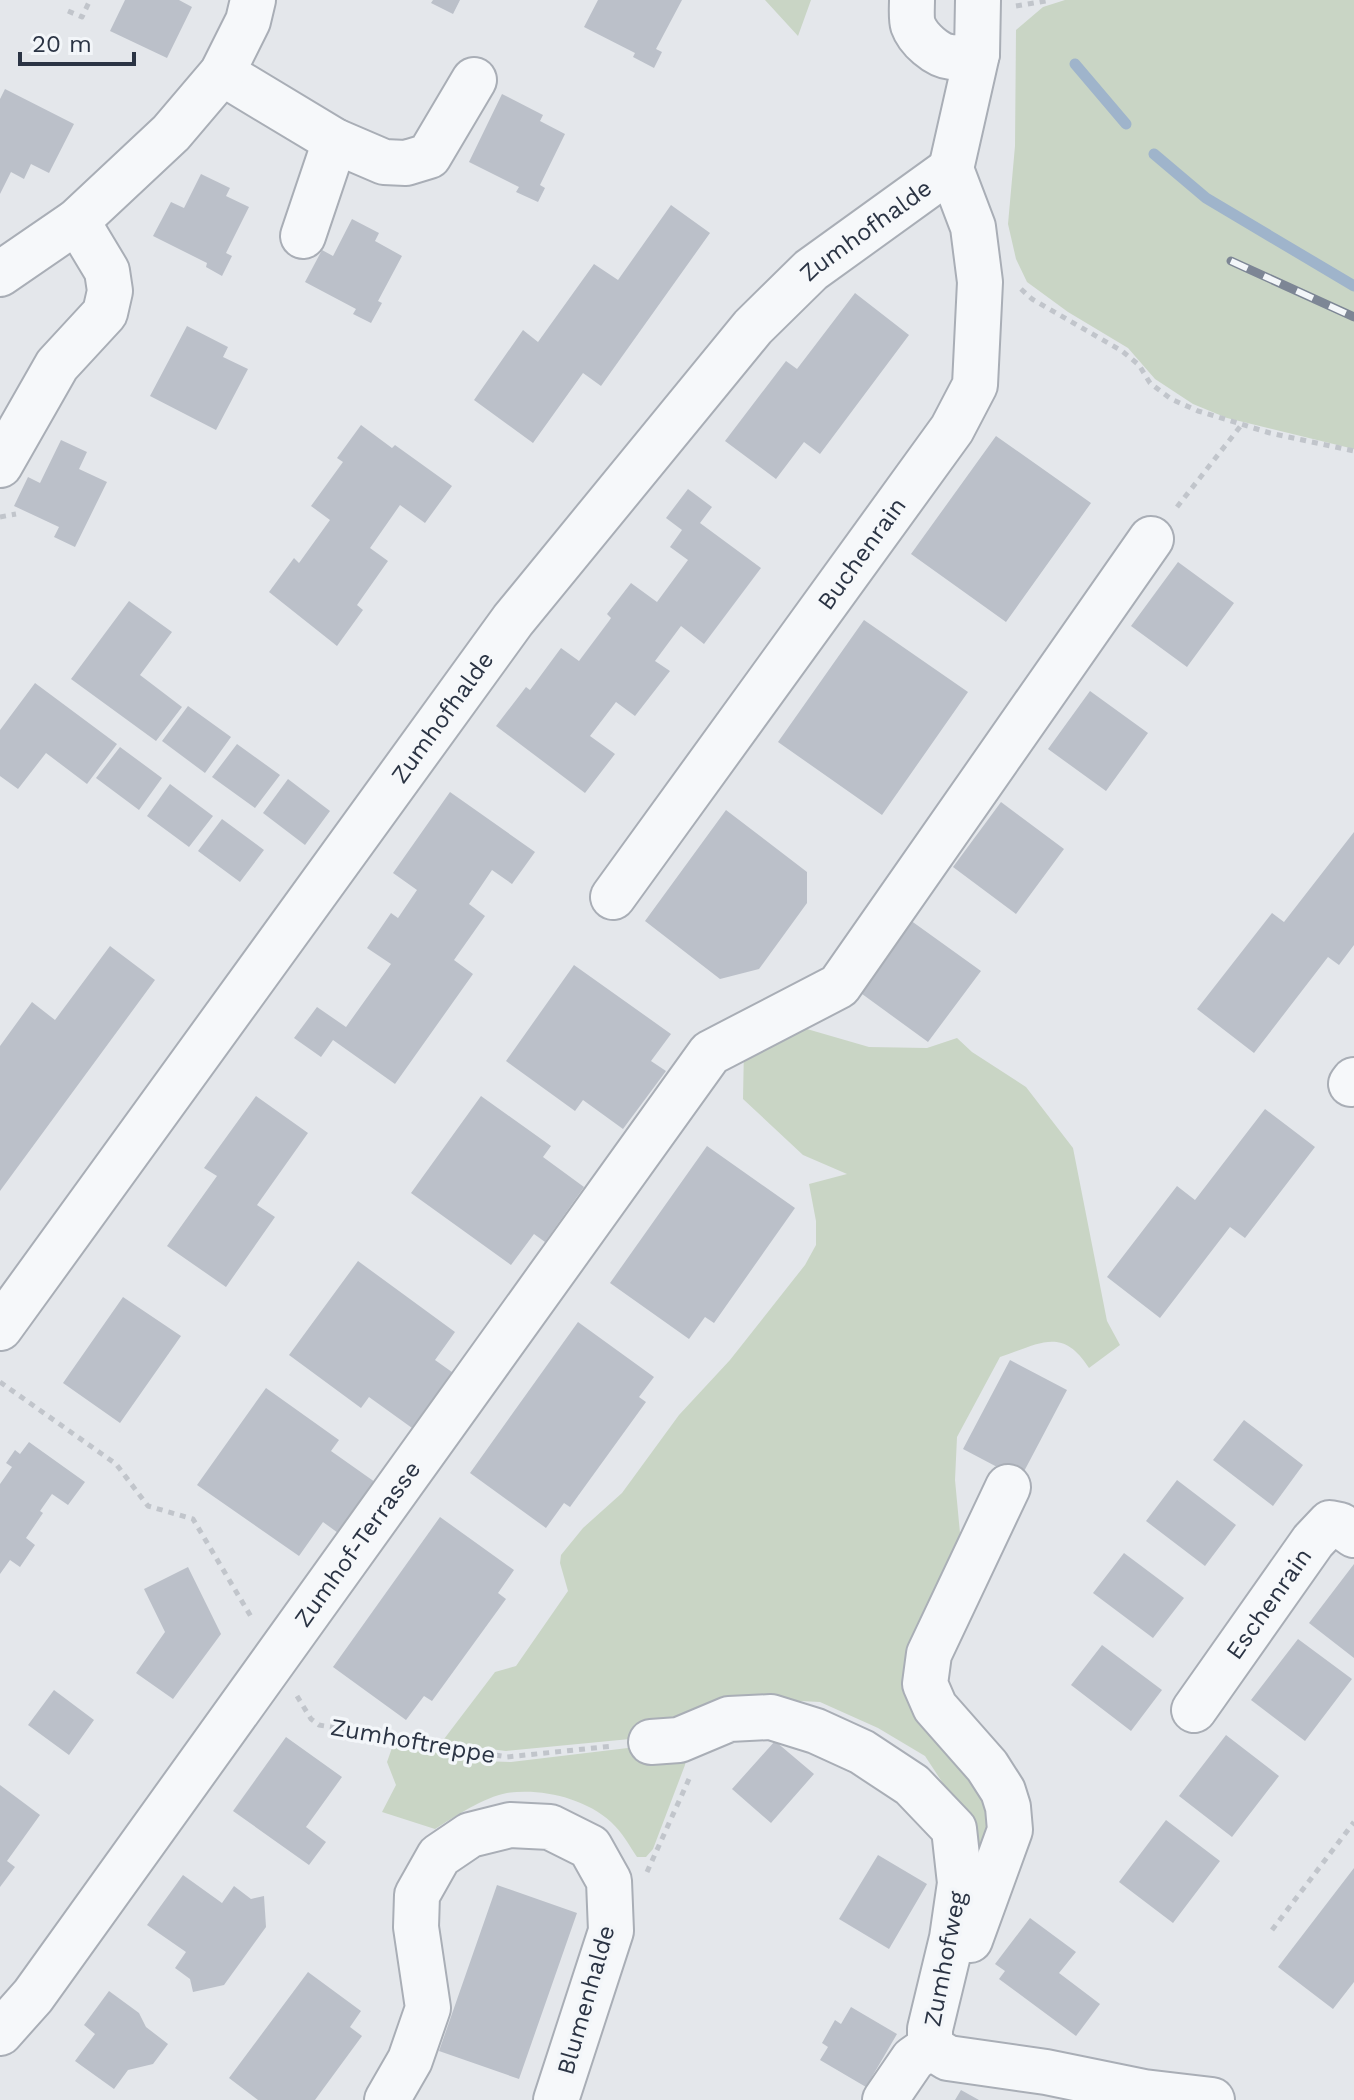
<svg xmlns="http://www.w3.org/2000/svg" width="1354" height="2100" font-family="'Work Sans',sans-serif">
<style>
.green{fill:#c9d5c5}
.lines{fill:none;stroke-linecap:round;stroke-linejoin:round}
.stream{stroke:#9fb4cb;stroke-width:11}
.building{fill:#bbc0c9}
.minor-casing{stroke:#a9aeb6;stroke-width:48}
.path{stroke:#c1c5cb;stroke-width:5;stroke-dasharray:6 6;stroke-linecap:butt}
.minor{stroke:#f6f8fa;stroke-width:44}
.rail-casing{stroke:#7d8695;stroke-width:9}
.rail{stroke:#f3f6f9;stroke-width:6;stroke-dasharray:18;stroke-linecap:butt}
.labels{text-anchor:middle;stroke-width:7;stroke-linejoin:round;paint-order:stroke}
.street-label{font-size:24px;fill:#2b3444;stroke:#f3f6f9}
</style>
<rect width="100%" height="100%" fill="#e4e7eb"/>
<path class="green" d="M765,0H811L798,36Z
M1065,0H1354V449L1227,418L1193,404L1155,379L1128,348L1068,312L1027,282L1016,259L1008,224L1015,146L1016,30L1043,7Z
M800,1027L869,1047L927,1048L957,1038L972,1052L1026,1087L1073,1148L1107,1321L1120,1345L1089,1368C1062,1326 1040,1344 1000,1357L957,1437L955,1480L960,1533L928,1617L913,1684L1003,1824L985,1878L950,1794L925,1756L878,1728L820,1702L780,1700L664,1734L630,1739L506,1751L441,1743L495,1672L516,1666L568,1591L560,1563L561,1555L583,1528L622,1493L679,1415L730,1360L805,1265L816,1245V1221L809,1184L847,1174L803,1155L743,1099L744,1047Z
M678,1742L687,1753L685,1765L653,1849L646,1857H637C629,1845 622,1832 611,1822C585,1798 541,1788 507,1793C484,1797 454,1817 435,1829L382,1812L396,1785L387,1762L393,1745L482,1761L511,1762Z"/>
<g class="lines">
<path class="stream" d="M1075,64L1126,124
M1154,154L1206,198L1354,286"/>
</g>
<path class="building" d="M125,0H179L192,7L167,58L110,31Z
M433,0H460L453,14L431,3Z
M598,0H682L656,49L662,52L654,68L633,57L635,53L584,27Z
M5,89L74,124L49,173L31,164L24,179L11,172L0,194V99Z
M502,94L543,115L540,121L565,134L540,185L545,188L538,202L516,192L519,187L469,162Z
M201,174L230,188L226,196L249,207L226,253L232,256L222,276L206,267L207,263L153,236L171,202L184,208Z
M671,205L710,233L601,386L583,373L533,443L474,400L523,330L538,342L594,264L618,280Z
M352,219L379,233L375,241L402,256L378,301L382,303L371,323L353,314L356,309L305,282L322,250L333,256Z
M855,293L909,335L820,454L804,442L776,479L725,441L786,361L797,369Z
M187,326L228,347L223,357L248,369L216,430L150,396Z
M361,425L392,448L395,445L452,486L425,523L400,505L370,548L388,561L357,605L363,610L337,646L269,592L294,558L299,563L330,520L311,506L343,462L337,458Z
M996,436L1091,503L1006,622L911,554Z
M61,440L87,452L79,469L107,482L75,547L54,537L59,527L14,506L28,477L40,483Z
M688,489L712,507L700,523L761,568L704,644L681,626L655,661L670,671L635,716L616,702L590,736L615,754L585,793L496,726L526,687L530,690L561,648L579,661L609,621L611,618L607,614L631,583L657,602L688,560L670,547L682,530L666,518Z
M1178,562L1234,603L1187,667L1131,626Z
M129,601L172,632L140,675L182,707L156,741L71,679Z
M864,620L968,692L882,815L778,742Z
M35,683L117,744L87,784L46,753L18,789L0,776V730Z
M1090,691L1148,733L1106,791L1048,749Z
M188,706L231,737L205,773L162,741Z
M237,744L280,775L255,808L212,777Z
M120,747L162,778L139,810L96,778Z
M288,779L330,811L305,845L263,813Z
M170,784L213,816L189,847L147,816Z
M450,792L535,852L512,884L492,870L469,904L485,916L454,960L473,974L395,1084L333,1040L321,1057L294,1038L317,1007L346,1027L391,964L367,948L391,913L398,918L417,890L393,873Z
M1001,802L1064,849L1016,914L953,867Z
M726,810L807,872V903L759,969L720,979L645,921Z
M222,819L264,850L240,882L198,851Z
M1354,832V945L1339,965L1328,957L1254,1053L1197,1009L1272,913L1284,922Z
M910,920L981,971L928,1042L858,991Z
M110,946L155,980L0,1191V1046L32,1002L55,1020Z
M574,965L671,1034L651,1061L666,1071L623,1129L583,1100L575,1111L506,1061Z
M256,1096L308,1133L257,1205L275,1217L226,1287L167,1246L217,1176L204,1168Z
M481,1096L551,1146L543,1157L584,1187L545,1242L534,1234L511,1265L411,1193Z
M1265,1109L1315,1147L1245,1238L1230,1227L1160,1318L1107,1277L1177,1186L1195,1200Z
M707,1146L795,1208L714,1323L705,1317L689,1339L610,1283Z
M358,1261L455,1332L435,1360L459,1377L419,1433L369,1397L361,1408L289,1355Z
M123,1297L181,1336L120,1423L63,1383Z
M578,1322L654,1377L639,1397L646,1402L570,1507L564,1503L546,1528L470,1473Z
M1010,1360L1067,1390L1020,1479L963,1449Z
M266,1388L339,1440L331,1451L382,1487L345,1538L323,1522L299,1556L197,1485Z
M1244,1420L1303,1465L1273,1506L1213,1460Z
M29,1442L85,1482L68,1505L52,1494L40,1511L43,1513L26,1538L35,1545L20,1567L10,1560L0,1574V1484L12,1467L6,1463L15,1450L20,1454Z
M1177,1480L1236,1525L1205,1566L1146,1521Z
M440,1517L514,1570L498,1593L506,1599L432,1701L424,1696L406,1720L333,1667Z
M1124,1553L1184,1598L1153,1638L1093,1593Z
M1354,1564V1658L1309,1623Z
M188,1567L221,1634L173,1699L136,1673L165,1632L144,1589Z
M1298,1639L1352,1679L1305,1741L1251,1700Z
M1102,1645L1162,1690L1131,1731L1071,1685Z
M54,1690L94,1720L69,1755L28,1725Z
M1226,1735L1279,1776L1232,1837L1179,1796Z
M286,1737L342,1777L306,1827L326,1842L309,1865L233,1811Z
M775,1741L814,1774L771,1823L732,1789Z
M0,1785L40,1815L7,1861L15,1867L0,1887Z
M1166,1820L1220,1861L1173,1923L1119,1882Z
M878,1855L927,1884L889,1949L839,1919Z
M1354,1868V1982L1333,2009L1278,1967Z
M183,1875L222,1903L234,1886L251,1899L264,1896L266,1927L224,1985L193,1992L190,1979L175,1968L186,1952L147,1925Z
M497,1885L577,1913L519,2079L439,2051Z
M1030,1918L1076,1952L1059,1973L1100,2004L1076,2036L999,1979L1005,1971L995,1964Z
M308,1972L361,2011L350,2027L362,2036L315,2100H258L229,2078Z
M109,1991L139,2013L146,2027L168,2044L153,2064L128,2070L114,2089L75,2061L95,2034L84,2025Z
M851,2007L897,2034L866,2087L820,2060L828,2047L822,2043L835,2020L841,2024Z
M961,2090L979,2100H955Z"/>
<g class="lines">
<defs>
<g id="minor">
<path d="M912,0C912,8 911,18 913,25C918,39 937,56 951,57C959,58 969,56 977,54"/>
<path d="M222,73L335,141L384,162L406,163L429,156L474,80"/>
<path d="M951,169L977,54L978,0"/>
<path d="M303,236L335,141"/>
<path d="M0,274L77,221L171,133L222,73L248,21L253,0"/>
<path d="M0,465L57,365L105,313L110,291L107,271L77,221"/>
<path id="s1" d="M613,897L952,429L975,385L980,282L973,227L951,169"/>
<path d="M1351,1084L1354,1080"/>
<path id="s2" d="M0,1328L513,620L753,327L811,270L951,169"/>
<path id="s3" d="M1194,1710L1313,1541L1330,1523L1340,1525L1354,1535"/>
<path d="M651,1742L679,1740L729,1719L771,1717L816,1731L862,1752L912,1785L954,1829L960,1883L952,1938L930,2029V2047L948,2058L1046,2072L1144,2092L1212,2100"/>
<path d="M970,1940L1010,1830L1008,1807L1003,1791L987,1766L935,1707L925,1684L929,1654L1008,1487"/>
<path id="s4" d="M0,2033L33,1996L710,1053L839,986L1151,539"/>
<path d="M387,2100L410,2060L428,2008L416,1927L417,1895L439,1856L470,1835L510,1825L550,1827L590,1847L609,1881L611,1931L556,2100"/>
<path d="M885,2100L913,2059L930,2047"/>
</g>
</defs>
<use href="#minor" class="minor-casing"/>
<path class="path" d="M1016,6L1051,0
M68,11L82,17L90,0
M1021,289L1032,299L1122,351L1139,365L1150,383L1171,399L1198,411L1270,433L1354,451
M1177,507L1243,423
M0,517L16,514
M0,1382L116,1464L148,1506L193,1519L253,1620
M297,1696L311,1719L319,1725L507,1757L613,1746
M647,1872L689,1779
M1272,1930L1354,1822"/>
<use href="#minor" class="minor"/>
<defs>
<path id="rail" d="M1231,261L1354,317"/>
</defs>
<use href="#rail" class="rail-casing"/>
<use href="#rail" class="rail"/>
</g>
<g class="labels">
<g class="street-label">
<text dy="8" stroke="none"><textPath href="#s2" startOffset="1402">Zumhofhalde</textPath></text>
<text dy="8" stroke="none"><textPath href="#s1" startOffset="424">Buchenrain</textPath></text>
<text dy="8" stroke="none"><textPath href="#s2" startOffset="754">Zumhofhalde</textPath></text>
<text dy="8" stroke="none"><textPath href="#s4" startOffset="606">Zumhof-Terrasse</textPath></text>
<text dy="8" stroke="none"><textPath href="#s3" startOffset="130">Eschenrain</textPath></text>
<text transform="translate(413 1741) rotate(10)" y="8">Zumhoftreppe</text>
<text transform="translate(945 1959) rotate(-79)" y="8">Zumhofweg</text>
<text transform="translate(586 2000) rotate(-74)" y="8">Blumenhalde</text>
</g>
</g>
<path d="M20 52v12h114v-12" fill="none" stroke="#2b3444" stroke-width="4"/>
<text x="32" y="52" font-size="24" fill="#2b3444" stroke="#f3f6f9" stroke-width="6" paint-order="stroke">20 m</text>
</svg>
